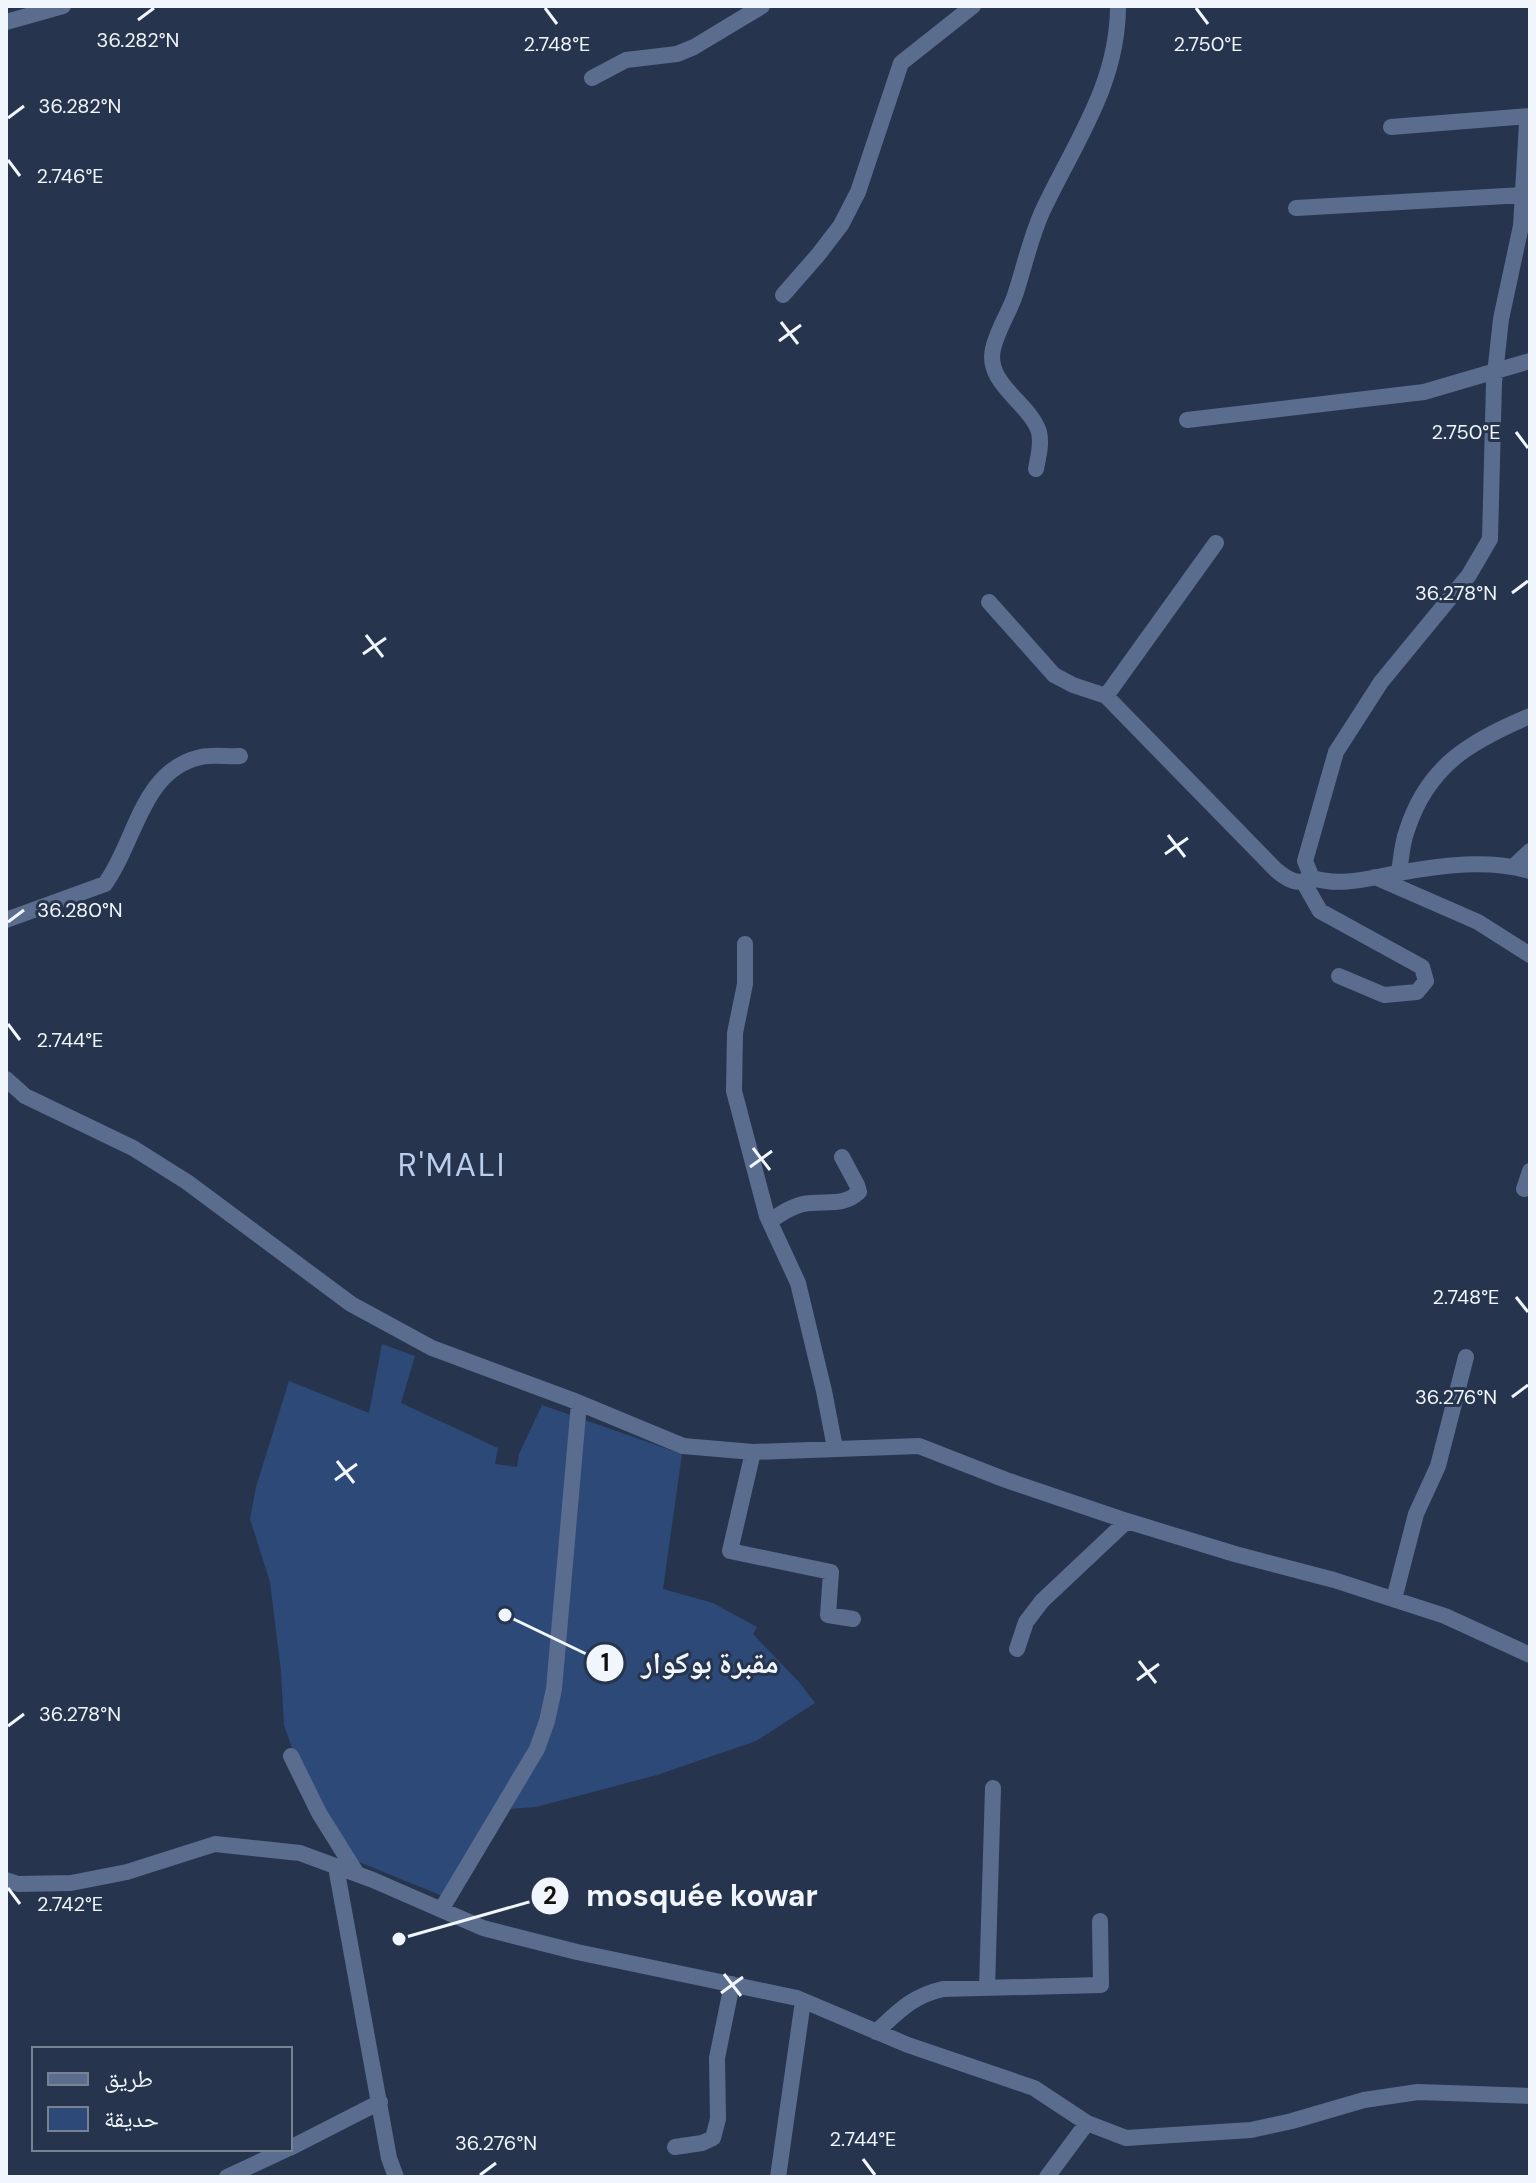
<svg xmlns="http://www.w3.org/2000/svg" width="1536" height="2183" font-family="'DM Sans','Noto Naskh Arabic',sans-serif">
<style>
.green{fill:#2d4978}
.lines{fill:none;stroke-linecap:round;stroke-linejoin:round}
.street{stroke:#5a6d8e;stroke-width:16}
.ticks{fill:none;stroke:#f1f5fc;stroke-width:3}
.labels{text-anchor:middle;stroke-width:6;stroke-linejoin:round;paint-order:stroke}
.quarter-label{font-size:32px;letter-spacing:2px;fill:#bacdec;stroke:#26354d}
.ticks-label{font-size:20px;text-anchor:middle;fill:#f1f5fc;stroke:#26354d;stroke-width:6;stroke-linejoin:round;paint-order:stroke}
.leader{fill:none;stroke:#f1f5fc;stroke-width:3}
.callout-dot{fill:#f1f5fc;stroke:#26354d;stroke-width:3}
.mark-label{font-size:24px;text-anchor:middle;font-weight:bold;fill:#111}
.callout-label{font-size:30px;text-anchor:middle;font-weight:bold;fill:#f1f5fc;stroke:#26354d;stroke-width:6;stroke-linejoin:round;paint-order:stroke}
</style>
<rect width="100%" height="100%" fill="#26354d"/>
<path class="green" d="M382,1344L415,1356L401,1403L498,1448L495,1464L517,1467L519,1454L542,1405L682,1454L663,1589L713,1603L757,1627L753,1634L799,1682L815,1703L756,1741L657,1775L536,1807L494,1810L445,1897L354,1860L298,1765L284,1725L281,1671L270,1582L250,1519L256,1487L289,1381L369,1413Z"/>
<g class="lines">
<path class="street" d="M6,22L63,6
M592,78L626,60L677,54L694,47L762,6
M1530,116L1527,123L1521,226L1501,319L1494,383L1490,539L1469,575L1381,682L1336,752L1305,861L1312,878C1342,887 1369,878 1399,873C1442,865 1488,859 1530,871
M1391,127L1530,116
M1296,208L1523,195
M783,295L818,255L841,225L858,192L901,63L973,6
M1187,420L1424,392L1530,361
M1036,469C1038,457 1042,445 1039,432C1030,403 985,384 993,349C997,331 1008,314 1014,298C1024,269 1030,238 1043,210C1075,142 1118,84 1118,6
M989,602L1054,675L1073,685L1106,696L1276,870C1288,880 1298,886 1312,878
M1106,696L1216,543
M1514,866L1530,851
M1399,873C1401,859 1402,843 1407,830C1428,765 1471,741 1530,716
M1375,877L1478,922L1530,955
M1304,883L1320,911L1422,967L1426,981L1417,992L1384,995L1339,976
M6,920L105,884C136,842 141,770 201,757C213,754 228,757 240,756
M745,944V984L735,1033L734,1091L767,1216L798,1283L824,1391L835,1448
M6,1079L25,1096L133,1148L187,1182L351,1304L432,1348L572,1400L683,1446L753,1452L919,1446L1006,1480L1127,1521L1235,1554L1334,1580L1445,1616L1530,1655
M1524,1189L1530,1171
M770,1221C782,1213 795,1204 810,1203C829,1201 844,1206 859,1192L857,1185L842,1157
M753,1452L730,1551L831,1572L828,1615L853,1619
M1394,1599L1416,1514L1438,1466L1466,1357
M1017,1649L1026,1622L1042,1601L1127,1521
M291,1756L319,1813L357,1874
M336,1867L389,2158L396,2177
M6,1880L18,1884L71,1883L127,1872L215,1844L300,1853L373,1880L483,1928L577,1952L797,1998L908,2045L1034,2088L1087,2123L1126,2138L1251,2130L1292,2121L1364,2100L1418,2092L1530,2096
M441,1910L537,1749L547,1721L554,1689L579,1403
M987,1988L993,1788
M876,2032C899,2011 912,1996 943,1989L1101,1985L1100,1921
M675,2147L702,2143L713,2138L718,2119L717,2058L732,1984
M290,2148L380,2102
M227,2177L287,2149
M778,2177L803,2001
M1047,2177L1087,2123"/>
</g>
<path class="ticks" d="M545,8L557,24M1196,8L1208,24M138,20L154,8M8,118L24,106M8,160L20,176M781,322L798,344M779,341L801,325M1516,432L1528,448M1512,593L1528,581M366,635L383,657M363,654L386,638M1168,835L1185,857M1165,854L1188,838M8,922L24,910M8,1024L20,1040M753,1148L770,1170M750,1167L772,1151M1516,1297L1528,1312M1512,1397L1528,1385M337,1461L354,1483M335,1480L357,1464M1139,1661L1156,1683M1137,1680L1159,1664M8,1726L24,1714M8,1888L20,1904M724,1974L741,1996M721,1993L743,1977M863,2159L875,2175M480,2175L496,2163"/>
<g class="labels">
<g class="quarter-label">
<text x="452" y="1176">R'MALI</text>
</g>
</g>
<g class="ticks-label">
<text x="138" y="47">36.282°N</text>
<text x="557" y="51">2.748°E</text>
<text x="1208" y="51">2.750°E</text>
<text x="80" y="113">36.282°N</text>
<text x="70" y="183">2.746°E</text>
<text x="1466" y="439">2.750°E</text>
<text x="1456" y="600">36.278°N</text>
<text x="80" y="917">36.280°N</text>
<text x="70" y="1047">2.744°E</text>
<text x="1466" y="1304">2.748°E</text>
<text x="1456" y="1404">36.276°N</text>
<text x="80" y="1721">36.278°N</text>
<text x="70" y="1911">2.742°E</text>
<text x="863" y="2146">2.744°E</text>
<text x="496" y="2150">36.276°N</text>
</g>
<path class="leader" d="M505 1615L605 1663M399 1939L550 1896"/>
<g class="callout-dot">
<circle cx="505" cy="1615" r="8"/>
<circle cx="399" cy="1939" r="8"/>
<circle cx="605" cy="1663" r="20"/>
<circle cx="550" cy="1896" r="20"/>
</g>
<g class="mark-label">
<text x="605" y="1671">1</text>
<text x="550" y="1904">2</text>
</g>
<g class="callout-label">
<text x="710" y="1673">مقبرة بوكوار</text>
<text x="702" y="1906">mosquée kowar</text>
</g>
<rect width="1536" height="2183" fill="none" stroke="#f1f5fc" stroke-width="16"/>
<rect x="32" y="2047" width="260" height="104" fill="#26354d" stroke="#778293" stroke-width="2"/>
<rect x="48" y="2073" width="40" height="12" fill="#5a6d8e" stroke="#778293" stroke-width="2"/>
<text x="104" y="2087" font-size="24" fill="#f1f5fc">طريق</text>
<rect x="48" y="2107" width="40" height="24" fill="#2d4978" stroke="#778293" stroke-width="2"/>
<text x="104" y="2127" font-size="24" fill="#f1f5fc">حديقة</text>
</svg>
